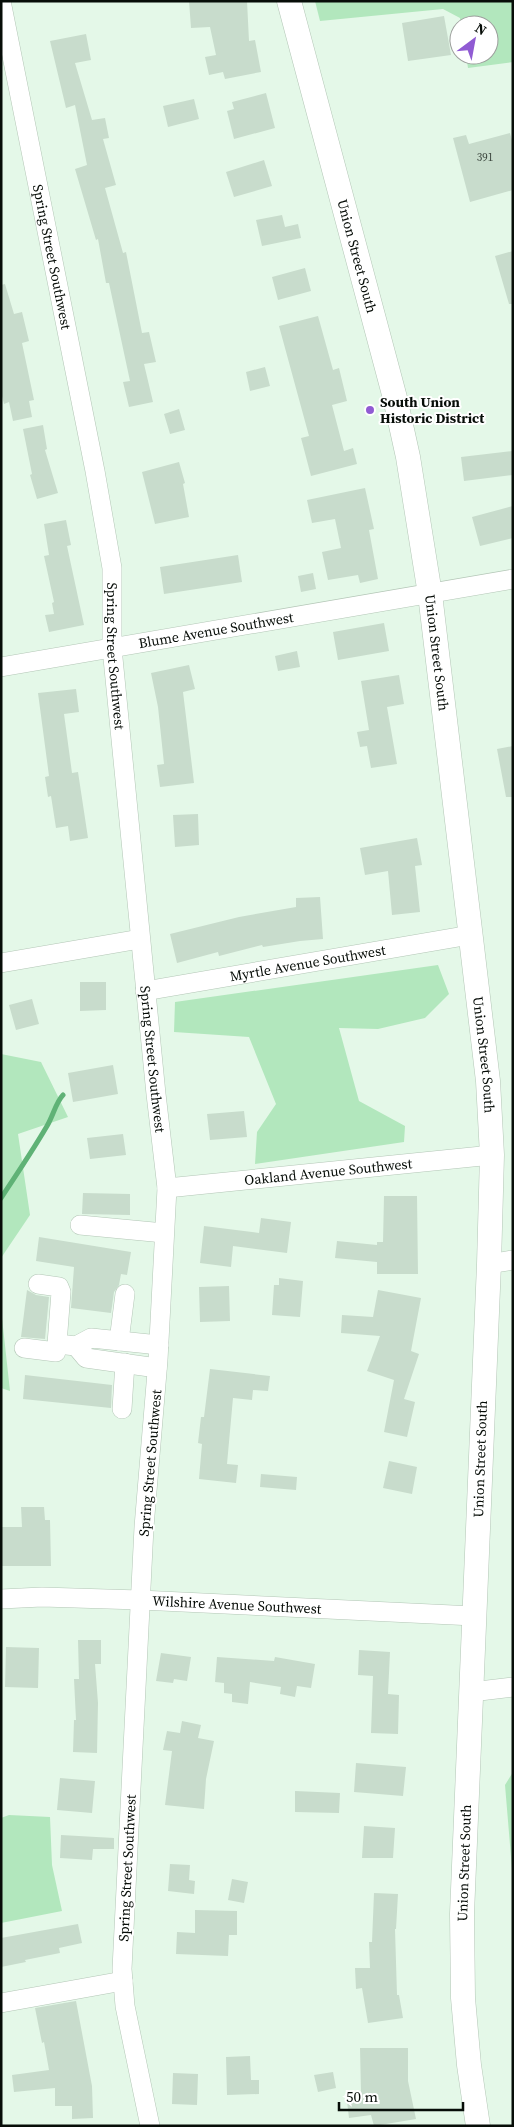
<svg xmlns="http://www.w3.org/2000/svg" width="514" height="2127" font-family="'Source Serif 4',serif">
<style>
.green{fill:#b2e7bd}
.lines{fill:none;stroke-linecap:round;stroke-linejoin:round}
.stream{stroke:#5fb276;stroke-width:5}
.building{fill:#c8dccc}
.minor-casing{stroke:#b3c6b6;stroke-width:20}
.major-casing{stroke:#b3c6b6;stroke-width:25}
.minor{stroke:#fff;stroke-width:19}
.major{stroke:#fff;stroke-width:24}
.poi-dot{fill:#905bd3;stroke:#fff;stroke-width:2}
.labels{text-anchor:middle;stroke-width:4;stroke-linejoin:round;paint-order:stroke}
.number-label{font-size:11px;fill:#374139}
.street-label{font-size:14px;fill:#070d08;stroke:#fff}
.poi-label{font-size:14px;font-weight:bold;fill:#070d08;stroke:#fff;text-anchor:start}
</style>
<rect width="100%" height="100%" fill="#e4f8e8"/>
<path class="green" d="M315,1H513V62L468,68L466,55H489V25H461L460,18L443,9L320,21Z
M438,965L449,994L425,1018L378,1029L339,1028L359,1101L405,1126L404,1142L255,1164L257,1132L276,1104L249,1037L174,1032L175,1002Z
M1,1054L41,1062L68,1117L18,1134L30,1215L1,1258Z
M1,1309L10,1391L1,1388Z
M513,1772V1881L505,1785Z
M9,1815L50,1817L52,1865L62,1911L1,1923V1818Z"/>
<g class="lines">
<path class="stream" d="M1,1198C17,1174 33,1150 47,1126C53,1116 56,1102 63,1095"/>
</g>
<path class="building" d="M189,1H247L249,41L255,40L261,72L225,79L223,72L209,75L205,57L216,55L210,27L191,28Z
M444,16L451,55L408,61L402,23Z
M86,34L91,60L75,63L92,120L105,118L109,138L103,139L116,185L105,188L123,253L126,252L142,333L149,332L156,362L144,364L153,402L129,407L123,382L130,381L109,283H106L98,239L96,240L75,169L87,165L75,105L66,108L50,41Z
M266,93L275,128L234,139L227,111L234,109L232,102Z
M194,99L199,119L168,127L163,106Z
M510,133L513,144V190L470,202L453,138L466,135L469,144Z
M264,160L272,186L234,197L226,172Z
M282,215L285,227L298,224L301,238L262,246L256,220Z
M513,251V304H509L495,256Z
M305,268L311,291L278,300L272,277Z
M5,284L14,314L22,312L29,341L22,343L34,400L29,401L32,417L13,421L9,402L4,404L1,392V285Z
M318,316L333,370L339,368L347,401L332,405L344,451L353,448L357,464L311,476L301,438L309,436L279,326Z
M265,367L270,386L250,391L246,372Z
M179,409L185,430L170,434L164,414Z
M43,425L47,449L45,450L58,493L37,499L30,475L32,474L23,429Z
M513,451V475L464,481L461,457Z
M179,462L185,483L183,484L189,517L155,524L142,472Z
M365,488L374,529L369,530L378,579L360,583L358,575L328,580L322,552L341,548L335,519L312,523L307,500Z
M513,506V538L480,546L472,517Z
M66,520L71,545L67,546L84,625L49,632L45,615L54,614L52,603L54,602L44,556L49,555L44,524Z
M238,555L242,582L164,594L160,567Z
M313,573L316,589L301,592L298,576Z
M384,623L389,651L338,660L333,632Z
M297,651L300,667L278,671L275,656Z
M189,665L195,689L183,692L194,783L160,787L157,765L164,764L158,707L151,673Z
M399,675L404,704L387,707L397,764L371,768L367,746L360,747L357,732L369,730L361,681Z
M76,689L79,712L64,714L72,773L78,772L88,838L70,841L68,826L56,828L51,796L48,797L45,777L49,776L38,693Z
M513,746V797H506L497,749Z
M198,814L199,845L175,847L173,815Z
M417,838L422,865L415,866L420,912L392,915L388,871L365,875L360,848Z
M320,897L323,939L300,941L263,947L262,945L219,956L218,952L177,963L170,934L239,917L296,907V898Z
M80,982H106V1010L80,1011Z
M32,999L39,1024L16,1030L9,1005Z
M113,1065L118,1094L73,1102L68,1073Z
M244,1111L247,1137L210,1140L207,1114Z
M123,1134L126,1155L90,1159L87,1138Z
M83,1193L130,1194V1215L82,1214Z
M384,1196H417L418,1274H377V1262L335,1258L337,1241L377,1245V1242H383Z
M261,1218L291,1222L287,1253L233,1246L231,1267L200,1263L204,1226L259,1233Z
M39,1237L131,1252L127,1275L121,1274L119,1285L114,1292L111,1313L71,1308L74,1267L36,1261Z
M279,1278L303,1281L300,1317L272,1315L274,1285H279Z
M229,1286L230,1321L200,1322L199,1287Z
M27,1290L36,1295L49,1297L45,1339L21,1337Z
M378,1290L421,1298L411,1351L419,1354L404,1399L415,1402L407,1437L384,1432L394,1380L367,1371L380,1336L341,1333L342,1315L373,1317Z
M210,1369L270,1376L268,1391L253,1390L252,1400L233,1398L227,1464L238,1465L236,1483L199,1479L202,1444L198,1443L201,1417H204Z
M25,1375L112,1385L111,1408L23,1399Z
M389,1461L417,1467L412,1494L383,1488Z
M261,1474L297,1477L296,1490L260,1487Z
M21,1507H44L45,1520H50L51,1566H1V1527H22Z
M78,1640H101V1664H95L98,1703L97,1753L73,1752L74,1720H76L74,1679H79Z
M6,1647L39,1648L38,1688L5,1687Z
M359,1650L390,1652L388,1694L399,1695L398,1734L371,1733L373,1676L358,1675Z
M161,1653L191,1657L187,1681L174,1679L173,1683L156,1681Z
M217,1657L274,1661L275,1657L315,1664L311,1688L297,1686L295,1697L280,1694L281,1687L250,1682L248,1704L232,1702V1694L224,1693V1683L215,1682Z
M182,1721L201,1725L198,1738L214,1741L206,1779L204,1809L165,1805L172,1751L163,1750L167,1731L180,1733Z
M356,1763L406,1767L403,1796L354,1792Z
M60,1778L95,1781L92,1813L57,1810Z
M295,1791L340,1793L339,1813L295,1812Z
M364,1826L395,1828L393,1858H362Z
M61,1835L114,1838V1849H93L92,1860L60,1858Z
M170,1864L190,1865L189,1880L195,1881L194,1894L168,1891Z
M232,1879L248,1882L244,1903L228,1900Z
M374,1893L398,1894L396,1929H395L397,1995H399L403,2018L368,2023L362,1988L356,1989L355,1968H370L369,1942H372Z
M195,1910L237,1911V1935H229L228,1956L176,1954L177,1932L195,1933Z
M78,1924L82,1943L59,1948L60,1953L25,1960L26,1962L1,1967V1938Z
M76,2001L92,2086L93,2118L72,2119V2106H55V2088L14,2092L12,2075L49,2070L44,2042L42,2043L35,2008Z
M360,2048H408V2081L416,2119L374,2126L371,2115L349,2118L346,2093L361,2092Z
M250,2056L251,2080H259V2094L227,2095L226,2057Z
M333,2072L336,2088L318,2092L314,2075Z
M173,2073L198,2074L197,2105L172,2104Z"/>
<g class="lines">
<defs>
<g id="minor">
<path id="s1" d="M1,1L95,471L112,568V648L156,1094L167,1188L158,1360L144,1527L122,1969L125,2006L150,2126"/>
<path id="s2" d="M1,667L513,579"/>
<path d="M1,963L140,939"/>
<path id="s3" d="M145,991L470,935"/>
<path id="s4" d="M167,1188L492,1155"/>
<path d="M80,1225L164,1233"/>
<path d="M489,1264L513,1260"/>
<path d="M38,1284L59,1287L61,1292L57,1344L76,1346"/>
<path d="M119,1341L125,1294"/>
<path d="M24,1348L56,1352L57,1344"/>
<path d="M157,1368L86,1358L76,1346L91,1338L159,1345"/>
<path d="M122,1409L125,1363"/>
<path id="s5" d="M1,1599L42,1597L140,1600L474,1616"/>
<path d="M471,1692L513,1687"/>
<path d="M1,2003L123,1981"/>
</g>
<g id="major">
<path id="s6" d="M289,1L395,398L408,457L430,594L488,1081L492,1155L489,1264L462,1914L463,1998L469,2065L478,2126"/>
</g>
</defs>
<use href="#minor" class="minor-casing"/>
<use href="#major" class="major-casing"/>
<use href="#minor" class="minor"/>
<use href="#major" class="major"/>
</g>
<circle class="poi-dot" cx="370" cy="410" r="5"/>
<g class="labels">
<g class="number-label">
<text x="485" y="161">391</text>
</g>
<g class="street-label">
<text dy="5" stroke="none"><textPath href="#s6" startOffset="264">Union Street South</textPath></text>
<text dy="5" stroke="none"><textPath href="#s1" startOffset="261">Spring Street Southwest</textPath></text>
<text dy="5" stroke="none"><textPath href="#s2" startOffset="218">Blume Avenue Southwest</textPath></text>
<text dy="5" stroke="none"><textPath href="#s6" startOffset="669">Union Street South</textPath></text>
<text dy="5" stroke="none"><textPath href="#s1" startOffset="666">Spring Street Southwest</textPath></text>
<text dy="5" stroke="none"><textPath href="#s3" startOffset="165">Myrtle Avenue Southwest</textPath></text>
<text dy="5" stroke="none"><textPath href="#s6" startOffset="1074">Union Street South</textPath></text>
<text dy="5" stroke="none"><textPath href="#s1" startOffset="1071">Spring Street Southwest</textPath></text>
<text dy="5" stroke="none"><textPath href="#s4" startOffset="162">Oakland Avenue Southwest</textPath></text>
<text transform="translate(480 1459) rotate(-88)" y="5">Union Street South</text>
<text transform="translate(150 1463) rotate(-85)" y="5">Spring Street Southwest</text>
<text dy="5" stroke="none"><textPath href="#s5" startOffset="236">Wilshire Avenue Southwest</textPath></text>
<text transform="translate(464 1863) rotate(-88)" y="5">Union Street South</text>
<text transform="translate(127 1868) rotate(-87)" y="5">Spring Street Southwest</text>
</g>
<g class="poi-label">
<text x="380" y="407">South Union<tspan x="380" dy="16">Historic District</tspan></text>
</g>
</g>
<rect width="514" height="2127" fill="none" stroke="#070d08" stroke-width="5"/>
<g transform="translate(474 40) rotate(32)"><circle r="24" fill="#ffffff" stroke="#9c9e9c"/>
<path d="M0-4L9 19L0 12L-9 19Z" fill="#905bd3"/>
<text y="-8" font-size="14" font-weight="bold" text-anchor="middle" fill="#070d08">N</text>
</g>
<path d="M339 2102v8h124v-8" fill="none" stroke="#070d08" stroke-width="2.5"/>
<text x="346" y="2102" font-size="15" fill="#070d08" stroke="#ffffff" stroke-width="4" paint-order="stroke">50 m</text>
</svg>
